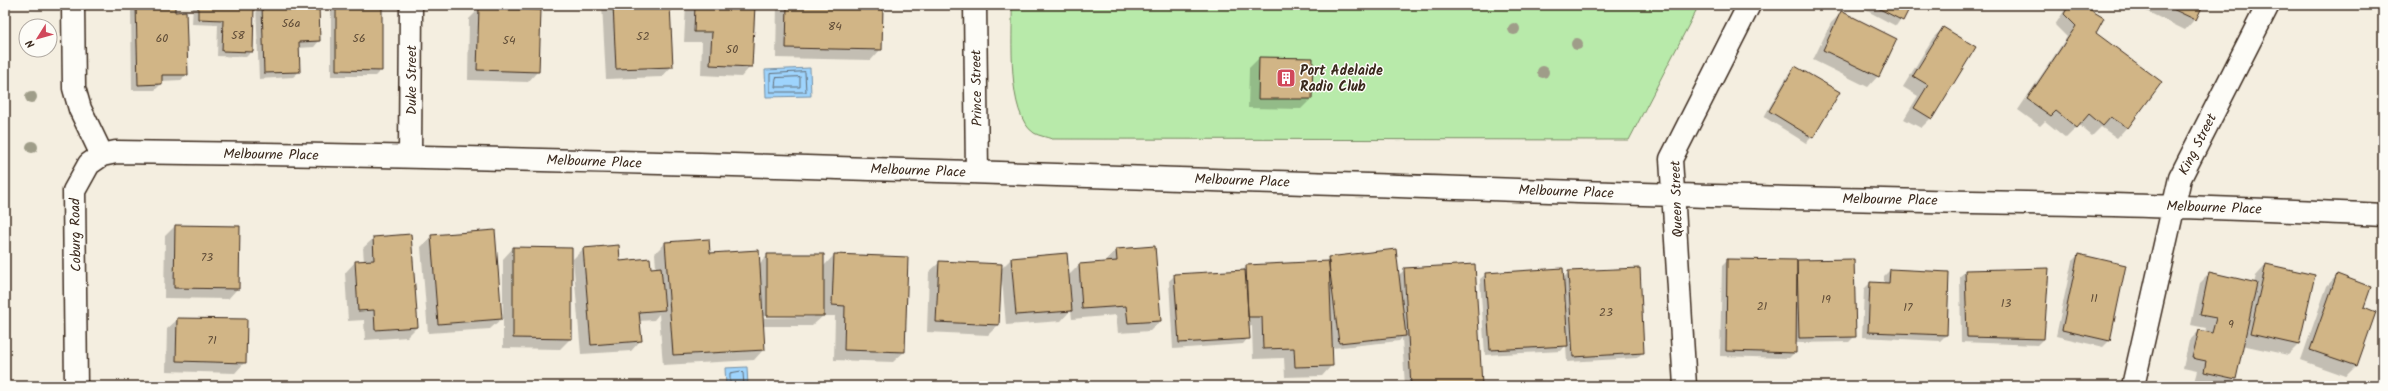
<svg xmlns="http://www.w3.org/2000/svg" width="2388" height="391" font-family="Kalam,sans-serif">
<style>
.green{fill:#b8eaaa;stroke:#7a8a64}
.water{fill:#9ed4fd;stroke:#7690a4}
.shadow{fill:#0003;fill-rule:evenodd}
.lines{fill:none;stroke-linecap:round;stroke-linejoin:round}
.shore{stroke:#636e77;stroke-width:1}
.building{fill:#d1b586;stroke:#3b2a1e}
.minor-casing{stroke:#3b2a1e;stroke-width:25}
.minor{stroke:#fdfcf7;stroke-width:22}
.tree{fill:#9f9d89}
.labels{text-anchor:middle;stroke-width:3;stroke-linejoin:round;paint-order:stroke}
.number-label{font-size:12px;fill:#604d38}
.poi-label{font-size:14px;font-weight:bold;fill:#3b2a1e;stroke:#fdfcf7;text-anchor:start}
.street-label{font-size:14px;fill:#3b2a1e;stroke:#fdfcf7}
</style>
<rect width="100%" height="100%" fill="#f4eee0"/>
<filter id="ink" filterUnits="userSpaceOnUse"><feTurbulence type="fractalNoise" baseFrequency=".025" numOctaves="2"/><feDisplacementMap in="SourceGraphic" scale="8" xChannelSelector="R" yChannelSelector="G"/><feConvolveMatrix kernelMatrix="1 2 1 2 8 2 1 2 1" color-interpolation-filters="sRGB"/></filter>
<g filter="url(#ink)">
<path class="green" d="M1012,5H1699L1629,140L1052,139C1047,137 1039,136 1034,133C1006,114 1013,36 1012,5Z"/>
<path class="water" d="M810,68L811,96L766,97L765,70Z
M747,367L748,386H726L725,368Z"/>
<path class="shadow" d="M131,5H174L187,74L181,80L161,81V84L155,90H132Z
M193,5H253L252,51L246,57L217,56L218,25L192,24Z
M256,5H318L319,41L314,47L298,48L299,72L293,77L259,79Z
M331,5H381V70L375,76H331Z
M602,5H669L672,66L662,77L606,79Z
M686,5H754L751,66L741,77L701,75L702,42H684Z
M777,5H882L881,49L871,60L776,58Z
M1856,5H1910L1896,26Z
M2068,5H2080L2095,33L2161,82L2127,127L2117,138L2101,127L2092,136L2079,125L2066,138L2045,121L2040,126L2018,110L2067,37L2055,25Z
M2149,5H2202L2195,19L2185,30L2146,11Z
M479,9L538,71L528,82L468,80L469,19Z
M1841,13L1878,76L1868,87L1813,60L1831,23Z
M1943,28L1931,118L1921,128L1904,119L1918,96L1903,87L1933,38Z
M1259,58L1311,99L1301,109L1248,108L1249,68Z
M1795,67L1812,137L1806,143L1764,117L1789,73Z
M175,226L238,288L228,299L164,298L165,236Z
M432,236L501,319L490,329L428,333L421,247Z
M374,238L417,327L407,337L365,340L364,320L348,321L345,273L355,262H364L363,248Z
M665,243L759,264L768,255L823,267L834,255L906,258L904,352L893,362L834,360L835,316H823L812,326H763L764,349L754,360L663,365L659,314L654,320L639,321L641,340L631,351L581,354L573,259L583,249L619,262L650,269L656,268L655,253ZM814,315V317L762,318V316Z
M513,248L571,338L560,349L503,348V259Z
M1116,250L1160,321L1150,331L1118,333L1116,315L1072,319L1071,310L1061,321L1006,325L1002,279L998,325L988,335L927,332L929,272L940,262L1001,269L1011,259L1068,276L1079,265L1106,263V260Z
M2078,255L2125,266L2109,341L2103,347L2056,336L2072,261Z
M1329,258L1398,276L1405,269L1481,385L1405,386L1402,338L1399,341L1332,348V365L1322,376L1285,377L1284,358L1253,359L1252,326L1248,327V338L1243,344L1173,349L1169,281L1175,275L1242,271L1247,266L1324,263Z
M1728,260H1853L1855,336L1849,342L1795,343V352L1789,358L1720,356L1722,266Z
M2266,265L2313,276L2298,345L2288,355L2242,345L2235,378L2227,386H2213L2194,382L2197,371L2183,368L2189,341L2199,331L2205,332L2206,328L2191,325L2200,283L2210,273L2254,283L2256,276Z
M1890,270L1946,335L1940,341L1862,337L1864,289L1870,283L1884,284V276Z
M1966,271L2043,339L2037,345L1961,342L1960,276Z
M1569,272L1643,352L1637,358L1567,362L1566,345L1561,351L1485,355L1480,279L1486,274L1563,278Z
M2337,275L2363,308L2375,312L2356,366L2346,376L2301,360L2327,286Z
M178,319L245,362L235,373L166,371L167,329Z"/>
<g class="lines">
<path class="shore" d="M805,72L806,92H770V74Z
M800,77V87H775L776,78Z
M730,386V373L741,371L743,373L744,386"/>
</g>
<path class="building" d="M136,5H175V12L186,11L188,75H162V84L138,85Z
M198,5H254L253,52L222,51L223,20L198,19Z
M262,5H319L320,41L299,42L300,72L264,73Z
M336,5H382V71L336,70Z
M613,5H670L673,67L616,69Z
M695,5H755L752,67L710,65L712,32H694Z
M787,5H883L882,50L786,48Z
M1872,5H1911L1903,21Z
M2069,5H2082L2104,18L2096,33L2162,82L2128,128L2111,117L2103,126L2089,114L2077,128L2056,111L2051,116L2027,99L2076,26L2064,14Z
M2164,5H2203L2196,20Z
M479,8L541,10L539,72L477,70Z
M1841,11L1897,39L1879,77L1823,50Z
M1943,27L1976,47L1932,119L1914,108L1928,85L1913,76Z
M1259,57L1313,58L1312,99H1258Z
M1795,66L1840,92L1813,138L1769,111Z
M175,225L240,226L239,289L174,288Z
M495,230L502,319L438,324L431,235Z
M411,234L418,327L375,330L374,310L358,311L355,261L374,260L373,237Z
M709,239L710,253L759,250L765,350L673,355L665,242Z
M619,245L620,261L650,258L651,268L661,267L665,310L639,312L642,341L591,345L583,248Z
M1155,246L1161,321L1128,323L1126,306L1082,309L1079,264L1117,261L1116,249Z
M513,247L572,248V339L513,338Z
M1396,249L1406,336L1339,343L1328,257Z
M1067,253L1072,311L1016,315L1011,258Z
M767,254H824V316H767Z
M834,254L908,257L905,352L844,350L845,306L832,305Z
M2078,254L2126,265L2110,341L2062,330Z
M1727,259L1797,260L1796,353L1726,351Z
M1854,259L1856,337L1799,338L1797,260Z
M939,261L1002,264L999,325L936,322Z
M1329,261L1333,366L1295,367L1294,348L1263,349L1262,317H1248L1246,265Z
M1475,264L1482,385L1411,386L1404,268Z
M2266,264L2315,275L2299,345L2250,334Z
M1563,268L1568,346L1490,350L1485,273Z
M1640,268L1644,353L1573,357L1568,271Z
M2049,268L2044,339L1967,337L1965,270Z
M1890,269L1949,272L1947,335L1868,332L1870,282L1889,283Z
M1245,270L1250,339L1179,343L1174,274Z
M2209,272L2257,283L2236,379L2204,372L2206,361L2192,358L2199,330L2212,333L2216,318L2200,315Z
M2337,274L2371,287L2364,307L2376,312L2357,366L2310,350Z
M177,318L247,319L246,363L176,361Z"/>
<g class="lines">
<defs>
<path id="minor" d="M73,5L74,88L80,109L102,155L89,164L74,191L76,386
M975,5L977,172
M102,155L116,152C636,158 1156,179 1677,195C1912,202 2148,203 2383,215
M410,155L411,5
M1685,386L1671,159L1749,5
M2133,386L2180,178L2268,5"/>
</defs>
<use href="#minor" class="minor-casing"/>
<use href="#minor" class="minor"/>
</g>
<g class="tree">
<circle cx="1514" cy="29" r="6"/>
<circle cx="1577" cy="44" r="6"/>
<circle cx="1543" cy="72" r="6"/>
<circle cx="31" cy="97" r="6"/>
<circle cx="32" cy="147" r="6"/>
</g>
</g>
<defs>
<symbol id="building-square" viewBox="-11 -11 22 22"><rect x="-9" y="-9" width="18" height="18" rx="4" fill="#d1495b" stroke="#fdfcf7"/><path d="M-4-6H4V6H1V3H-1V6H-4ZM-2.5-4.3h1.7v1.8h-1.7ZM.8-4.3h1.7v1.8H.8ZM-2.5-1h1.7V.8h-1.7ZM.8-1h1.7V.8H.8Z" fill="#fff"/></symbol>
</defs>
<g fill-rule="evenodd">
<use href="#building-square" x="1275" y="67" width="22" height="22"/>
</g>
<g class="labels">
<g class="number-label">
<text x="291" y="27">56a</text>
<text x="835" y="30">84</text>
<text x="238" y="39">58</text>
<text x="643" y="40">52</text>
<text x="162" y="42">60</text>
<text x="359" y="42">56</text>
<text x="509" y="44">54</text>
<text x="732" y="53">50</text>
<text x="207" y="261">73</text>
<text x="2094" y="302">11</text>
<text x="1826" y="303">19</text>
<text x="2006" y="307">13</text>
<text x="1762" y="310">21</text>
<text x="1908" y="311">17</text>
<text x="1606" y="316">23</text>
<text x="2231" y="328">9</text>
<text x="212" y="344">71</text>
</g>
<g class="poi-label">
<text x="1300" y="75">Port Adelaide<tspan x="1300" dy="16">Radio Club</tspan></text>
</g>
<g class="street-label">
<text transform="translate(411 80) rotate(-90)" y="5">Duke Street</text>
<text transform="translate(976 88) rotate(-91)" y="5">Prince Street</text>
<text transform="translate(2197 144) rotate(-63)" y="5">King Street</text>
<text transform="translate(271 154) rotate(1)" y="5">Melbourne Place</text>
<text transform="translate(594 161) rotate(2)" y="5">Melbourne Place</text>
<text transform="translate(918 170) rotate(2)" y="5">Melbourne Place</text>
<text transform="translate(1242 180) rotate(2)" y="5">Melbourne Place</text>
<text transform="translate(1566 191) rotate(2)" y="5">Melbourne Place</text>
<text transform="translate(1676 199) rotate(-92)" y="5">Queen Street</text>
<text transform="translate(1890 199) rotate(1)" y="5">Melbourne Place</text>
<text transform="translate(2214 207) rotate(2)" y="5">Melbourne Place</text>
<text transform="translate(75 235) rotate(-91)" y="5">Coburg Road</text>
</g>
</g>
<rect width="2388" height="391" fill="none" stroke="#fdfcf7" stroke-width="20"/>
<rect x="10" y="10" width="2368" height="371" fill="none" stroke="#3b2a1e" stroke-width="1.5" filter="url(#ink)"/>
<g transform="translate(38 38) rotate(233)"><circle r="19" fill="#fdfcf7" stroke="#afa8a0"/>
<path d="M0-3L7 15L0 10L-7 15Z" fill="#d1495b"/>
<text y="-6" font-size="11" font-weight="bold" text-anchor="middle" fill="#3b2a1e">N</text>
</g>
</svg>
